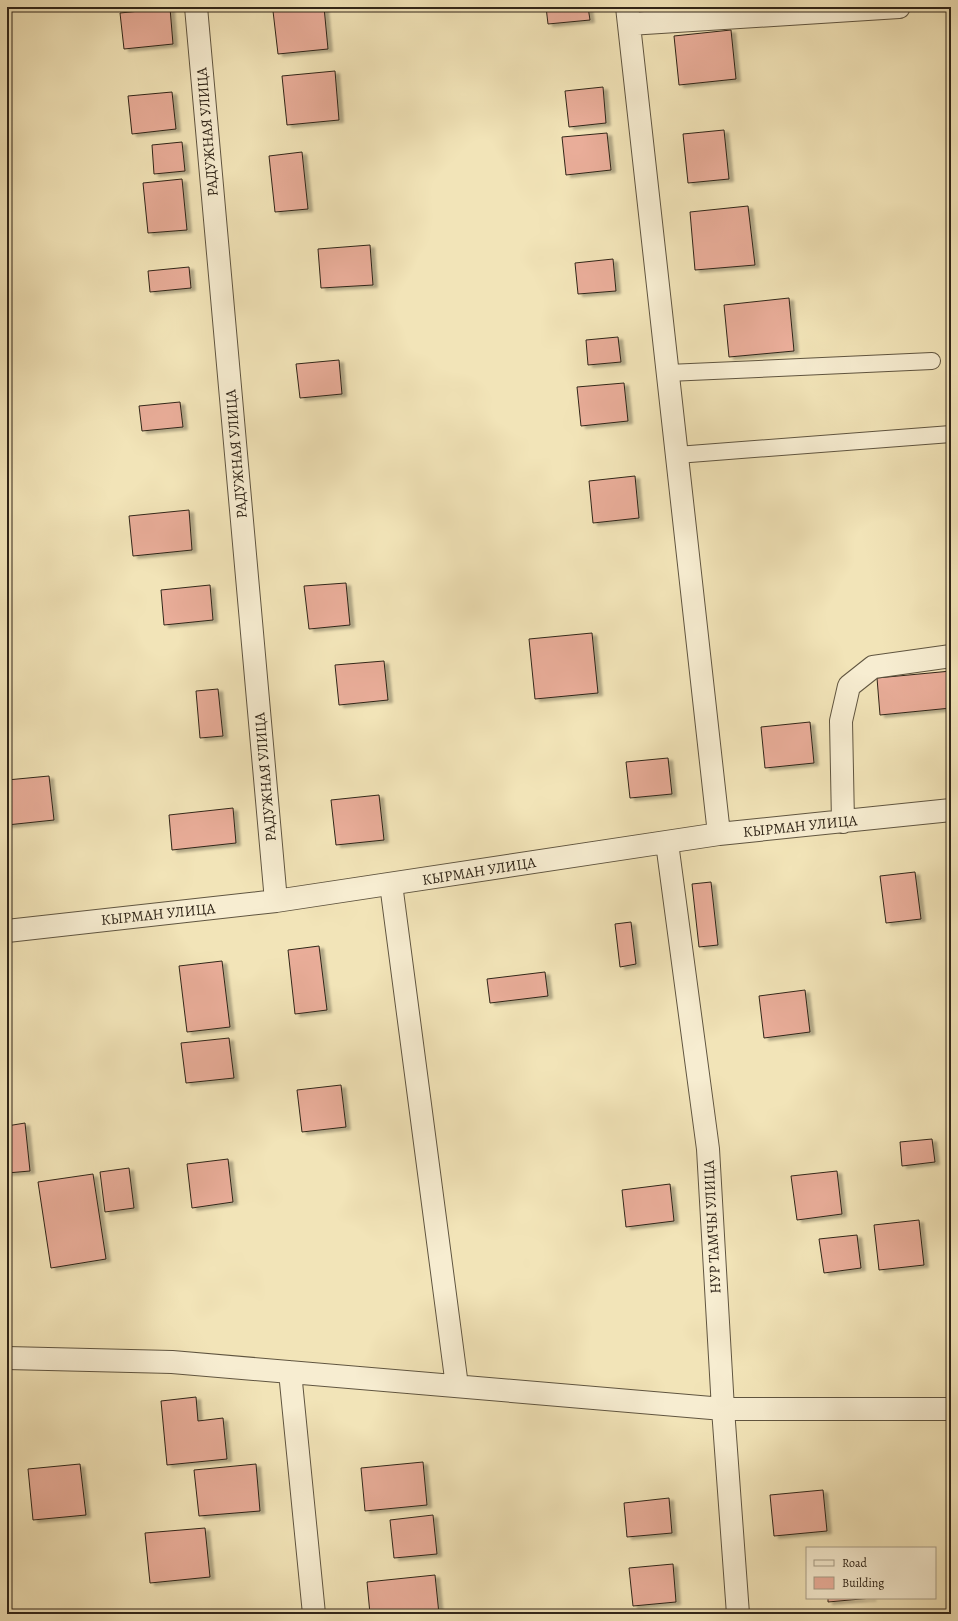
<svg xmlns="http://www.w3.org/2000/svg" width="958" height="1621" font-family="Alegreya,serif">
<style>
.building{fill:#e9ad99;stroke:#302518;filter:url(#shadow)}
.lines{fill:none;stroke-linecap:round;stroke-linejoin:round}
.lane-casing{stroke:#605540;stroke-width:18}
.street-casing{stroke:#605540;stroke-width:24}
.lane{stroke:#f7edd1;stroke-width:16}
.street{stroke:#f7edd1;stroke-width:22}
.labels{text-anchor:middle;stroke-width:3;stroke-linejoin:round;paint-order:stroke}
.street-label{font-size:15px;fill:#302518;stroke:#f7edd1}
</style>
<defs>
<filter id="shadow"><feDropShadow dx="4.5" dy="2.5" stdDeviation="1" flood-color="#0004"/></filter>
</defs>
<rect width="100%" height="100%" fill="#f2e4b8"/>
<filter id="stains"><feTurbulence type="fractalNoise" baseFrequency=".005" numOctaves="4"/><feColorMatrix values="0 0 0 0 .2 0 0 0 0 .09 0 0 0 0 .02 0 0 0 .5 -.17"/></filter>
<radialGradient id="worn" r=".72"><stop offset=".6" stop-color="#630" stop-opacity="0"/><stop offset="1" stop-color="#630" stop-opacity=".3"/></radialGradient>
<path class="building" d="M324,7L328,49L278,54L273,11Z
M546,7H588L590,20L548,24Z
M170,8L173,44L124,49L120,13Z
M731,30L736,79L679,85L674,36Z
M335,71L339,120L287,125L282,76Z
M603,87L606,123L569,127L565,91Z
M172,92L176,129L132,134L128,96Z
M724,130L729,179L688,183L683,134Z
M607,133L611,170L566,175L562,137Z
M182,142L185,171L154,174L152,145Z
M302,152L308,209L275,212L269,156Z
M182,179L187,230L148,233L143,183Z
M748,206L755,265L695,270L690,212Z
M370,245L373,285L321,288L318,249Z
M613,259L616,291L578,294L575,263Z
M189,267L191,288L150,292L148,271Z
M789,298L794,351L729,357L724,305Z
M618,337L621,362L588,365L586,340Z
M339,360L342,394L300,398L296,364Z
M624,383L628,421L581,426L577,387Z
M180,402L183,427L142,431L139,406Z
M635,476L639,518L593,523L589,481Z
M189,510L192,550L133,556L129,516Z
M346,583L350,625L309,629L304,586Z
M210,585L213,620L164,625L161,590Z
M592,633L598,693L535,699L529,639Z
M384,661L388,700L339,705L335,665Z
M951,671V708L880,715L877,678Z
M218,689L223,736L200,738L196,691Z
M810,722L814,763L765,768L761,727Z
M668,758L672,794L630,798L626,762Z
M49,776L54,820L7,825V780Z
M379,795L384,840L336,845L331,800Z
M233,808L236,843L172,850L169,815Z
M915,872L921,919L886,923L880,876Z
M711,882L718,945L699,947L692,884Z
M631,922L636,964L620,967L615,924Z
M319,946L327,1010L295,1014L288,950Z
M222,961L230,1027L187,1032L179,966Z
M545,972L548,996L490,1003L487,979Z
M805,990L810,1032L764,1038L759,996Z
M229,1038L234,1078L186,1083L181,1043Z
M341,1085L346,1127L302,1132L297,1090Z
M25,1123L30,1171L7,1173V1126Z
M932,1139L935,1162L902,1166L900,1142Z
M228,1159L233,1202L192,1208L187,1164Z
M129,1168L134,1208L105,1212L100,1172Z
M837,1171L842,1214L797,1220L791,1176Z
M93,1174L106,1259L51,1268L38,1182Z
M670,1184L674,1221L626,1227L622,1190Z
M919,1220L924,1265L879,1270L874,1225Z
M857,1235L861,1268L824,1273L819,1239Z
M196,1397L198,1421L223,1418L227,1459L167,1465L161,1401Z
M423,1462L427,1505L365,1511L361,1468Z
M80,1464L86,1515L33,1520L28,1469Z
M256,1464L260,1511L199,1516L194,1470Z
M823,1490L827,1531L774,1536L770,1495Z
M669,1498L672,1533L627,1537L624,1503Z
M433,1515L437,1554L394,1558L390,1520Z
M205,1528L210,1577L150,1583L145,1533Z
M673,1564L676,1602L633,1606L629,1568Z
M435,1575L439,1614H370L367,1582Z
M828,1598H872L828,1602Z
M851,1611V1614H815Z"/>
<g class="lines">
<defs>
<path id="lane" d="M668,373L932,361
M677,455L951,434"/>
<path id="street" d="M196,7L276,901
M627,7L719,834
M629,24L899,7
M843,822L841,721L849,686L873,667L951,656
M667,843L708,1149L723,1409L738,1614
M391,884L457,1386
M7,931L276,901L719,834L951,810
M7,1358L172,1362L723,1409H951
M290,1372L314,1614"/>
</defs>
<use href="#lane" class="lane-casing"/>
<use href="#street" class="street-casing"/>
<use href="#lane" class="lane"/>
<use href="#street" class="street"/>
</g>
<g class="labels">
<g class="street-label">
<text transform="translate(207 132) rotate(-95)" y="5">РАДУЖНАЯ УЛИЦА</text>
<text transform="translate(236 454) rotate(-95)" y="5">РАДУЖНАЯ УЛИЦА</text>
<text transform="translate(265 777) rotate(-95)" y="5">РАДУЖНАЯ УЛИЦА</text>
<text transform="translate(800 826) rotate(-6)" y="5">КЫРМАН УЛИЦА</text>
<text transform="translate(479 871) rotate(-9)" y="5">КЫРМАН УЛИЦА</text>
<text transform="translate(158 914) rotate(-6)" y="5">КЫРМАН УЛИЦА</text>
<text transform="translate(712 1227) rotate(-93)" y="5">НУР ТАМЧЫ УЛИЦА</text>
</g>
</g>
<rect width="958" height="1621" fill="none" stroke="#f2e4b8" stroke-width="24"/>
<rect x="8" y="8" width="942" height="1605" fill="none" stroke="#302518" stroke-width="2"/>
<rect x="12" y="12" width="934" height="1597" fill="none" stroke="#302518"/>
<rect x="806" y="1547" width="130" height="52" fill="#f7edd1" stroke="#a79d87"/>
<rect x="814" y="1560" width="20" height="6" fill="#f7edd1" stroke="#a79d87"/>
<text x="842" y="1567" font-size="12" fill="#302518">Road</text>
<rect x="814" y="1577" width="20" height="12" fill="#e9ad99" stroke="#a79d87"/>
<text x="842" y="1587" font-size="12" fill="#302518">Building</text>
<rect width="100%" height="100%" filter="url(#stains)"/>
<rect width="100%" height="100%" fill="url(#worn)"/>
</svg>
